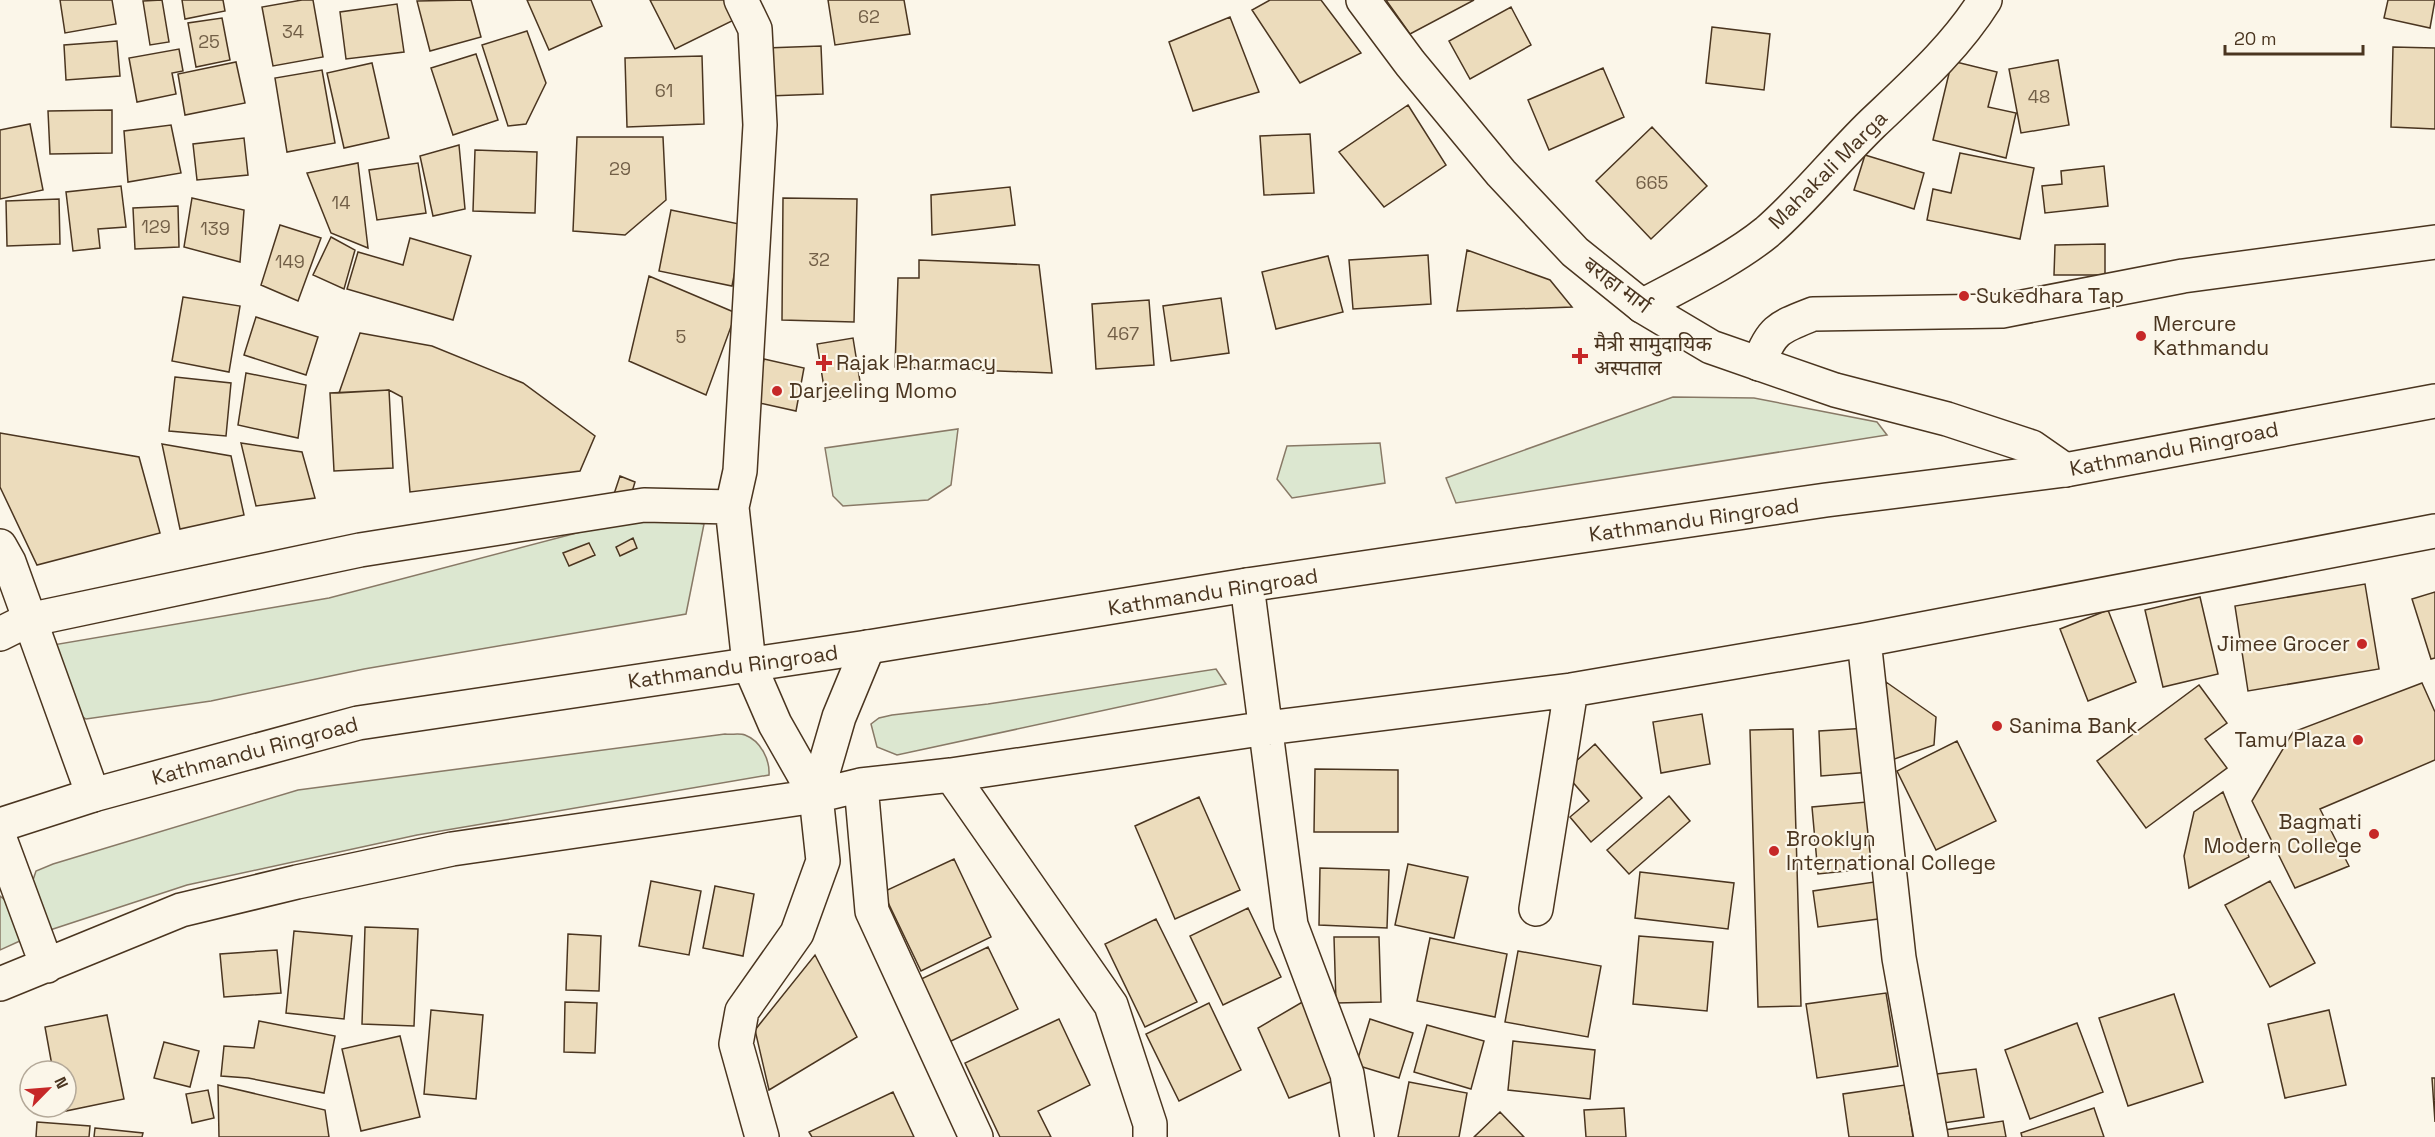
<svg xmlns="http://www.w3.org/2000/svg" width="2435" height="1137" font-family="'Space Grotesk','Noto Sans Devanagari',sans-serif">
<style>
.green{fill:#dce7d0;stroke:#887966;stroke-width:1.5}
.building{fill:#ecdcbc;stroke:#4a3520;stroke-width:1.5}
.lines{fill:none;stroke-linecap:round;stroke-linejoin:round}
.minor-casing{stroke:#4a3520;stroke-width:36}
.major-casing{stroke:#4a3520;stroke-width:36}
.highway-casing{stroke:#4a3520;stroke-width:36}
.minor{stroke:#fbf6e9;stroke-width:33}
.major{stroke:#fbf6e9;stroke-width:33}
.highway{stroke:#fbf6e9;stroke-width:33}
.poi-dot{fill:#c62828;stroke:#fbf6e9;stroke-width:2}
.labels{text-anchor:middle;stroke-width:4.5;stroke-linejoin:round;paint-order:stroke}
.number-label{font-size:18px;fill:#725f47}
.street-label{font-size:21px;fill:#4a3520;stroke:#fbf6e9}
.poi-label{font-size:21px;fill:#4a3520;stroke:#fbf6e9;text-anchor:start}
</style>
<rect width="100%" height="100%" fill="#fbf6e9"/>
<path class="green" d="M1673,397L1754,398L1877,422L1887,435L1456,503L1446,478Z
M958,429L951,485L928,500L843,506L833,496L825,448Z
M1380,443L1385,483L1292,498L1277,479L1287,446Z
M649,514L704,524L686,614L364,669L211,701L86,719L77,713L47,646L329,598Z
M1216,669L1226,684L897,755L877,747L871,724L879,718L892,715L988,704Z
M725,734C731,735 740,733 745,735C761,741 770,760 769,775L417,835L187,885L50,930L32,883L36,871L53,864L298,790Z
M0,896L9,903L22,940L0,950Z"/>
<path class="building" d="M60,0H112L116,24L65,33Z
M162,0L169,42L150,45L143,1Z
M182,0H223L225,11L185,19Z
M302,0H313L323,57L273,66L262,7Z
M471,0L481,37L430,51L417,1Z
M527,0H591L602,26L549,50Z
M650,0H729L738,18L675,49Z
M828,0H904L910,34L835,45Z
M1270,0H1321L1361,53L1300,83L1252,10Z
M1386,0H1474L1410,34Z
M2388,0H2435L2430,28L2384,18Z
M397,4L404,52L346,59L340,12Z
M1511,7L1531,45L1470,79L1449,41Z
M1230,17L1259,92L1193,111L1169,42Z
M222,18L230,60L196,67L188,23Z
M1712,27L1770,34L1764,90L1706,83Z
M527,31L546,83L526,124L508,126L482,45Z
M117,41L120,76L66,80L64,45Z
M821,46L823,94L768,96L766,48Z
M2393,47L2435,48V129L2391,127Z
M179,49L183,71L172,73L176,94L137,102L129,58Z
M476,54L498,120L453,135L431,68Z
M702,56L704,124L627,127L625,58Z
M2058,60L2069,125L2021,133L2009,69Z
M1952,61L1997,72L1988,107L2016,113L2006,158L1933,140Z
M236,62L245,103L185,115L178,74Z
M372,63L389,138L344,148L327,73Z
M1603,68L1624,117L1549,150L1528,100Z
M322,70L335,143L287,152L275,78Z
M1408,105L1446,165L1384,207L1339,152Z
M112,110V153L50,154L48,111Z
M30,124L43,190L0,199V130Z
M171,125L181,173L128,182L124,131Z
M1652,127L1707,186L1651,239L1596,181Z
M1310,134L1314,193L1264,195L1260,136Z
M577,137H663L666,200L625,235L573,231Z
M244,138L248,175L197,180L193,144Z
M459,145L465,209L433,216L420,156Z
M475,150L537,152L535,213L473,211Z
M1960,153L2034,168L2020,239L1927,220L1933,189L1951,193Z
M1865,155L1924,173L1914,209L1854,190Z
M358,163L368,248L331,233L307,173Z
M418,163L426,213L377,220L369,170Z
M2104,166L2108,206L2045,213L2042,186L2062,184L2061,171Z
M121,186L126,227L98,229L100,248L73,251L66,192Z
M1010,187L1015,225L932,235L931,195Z
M192,198L244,210L240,262L184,247Z
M783,198L857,199L854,322L782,320Z
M59,199L60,244L7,246L6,201Z
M178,206L179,247L135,249L133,208Z
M671,210L744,225L732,286L659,271Z
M280,225L321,238L298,301L261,285Z
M331,237L355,250L344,289L313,275Z
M410,238L471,256L453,320L347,289L358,252L403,265Z
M2105,244V275H2054L2055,245Z
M1467,250L1550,280L1572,307L1457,311Z
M1428,255L1431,304L1353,309L1349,260Z
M1328,256L1343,312L1276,329L1262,272Z
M919,260L1039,265L1052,373L895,367L898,278H919Z
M649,276L736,313L706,395L629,361Z
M183,297L240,306L229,372L172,361Z
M1221,298L1229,353L1171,361L1163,306Z
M1149,300L1154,365L1096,369L1092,304Z
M256,317L318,337L306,375L244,355Z
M360,333L432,346L523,383L595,436L580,471L410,492L402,397L389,390L339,393Z
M853,338L862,394L826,400L817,344Z
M764,359L804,368L796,411L755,402Z
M246,373L306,385L298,438L238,425Z
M175,377L231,383L226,436L169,431Z
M389,390L393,468L334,471L330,393Z
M0,433L139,457L160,533L37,565L0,487Z
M241,443L302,452L315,498L256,506Z
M162,444L231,456L244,515L180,529Z
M620,476L635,482L629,502L613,497Z
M633,538L637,548L620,556L616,547Z
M589,543L595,555L569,566L563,553Z
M2365,584L2379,669L2248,691L2235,606Z
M2435,592V658L2431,659L2412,599Z
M2200,597L2218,674L2163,687L2145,610Z
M2108,610L2136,682L2088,701L2060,629Z
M1886,682L1936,717L1934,745L1889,761Z
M2422,683L2435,712V760L2320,809L2349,866L2295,888L2252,801L2293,732Z
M2199,685L2227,723L2205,739L2227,768L2146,828L2097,761Z
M1702,714L1710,764L1661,773L1653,722Z
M1868,728L1871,772L1821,776L1819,731Z
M1793,729L1801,1006L1758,1007L1750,730Z
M1957,741L1996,821L1936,850L1897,771Z
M1595,744L1642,798L1591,842L1570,817L1589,801L1564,772Z
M1315,769L1398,770V832H1314Z
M2223,792L2249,857L2189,888L2184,856L2194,812Z
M1669,796L1690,821L1629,874L1607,850Z
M1199,797L1240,890L1175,919L1135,826Z
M1878,801L1885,867L1818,874L1812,807Z
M954,859L991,937L921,971L883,892Z
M1408,864L1468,877L1454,938L1395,925Z
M1320,868L1389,870L1387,928L1319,925Z
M1640,872L1734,883L1728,929L1635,918Z
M1888,880L1893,917L1818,927L1813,891Z
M651,881L701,891L689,955L639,946Z
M2270,881L2315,963L2270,987L2225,905Z
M715,886L754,894L743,956L703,948Z
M1248,908L1281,977L1223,1005L1190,936Z
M1156,919L1197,1002L1145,1027L1105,944Z
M365,927L418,929L414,1026L362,1024Z
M294,931L352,936L344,1019L286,1013Z
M568,934L601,936L599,991L566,990Z
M1639,936L1713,942L1707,1011L1633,1004Z
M1334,937H1379L1381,1002L1336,1003Z
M1430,938L1507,954L1495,1017L1417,1001Z
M988,947L1018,1009L947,1043L917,981Z
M277,950L281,993L224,997L220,954Z
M1518,951L1601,966L1588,1037L1505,1022Z
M815,955L857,1037L769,1090L755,1030Z
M1886,993L1898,1066L1817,1078L1806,1004Z
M2174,994L2203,1082L2128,1106L2099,1018Z
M1311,997L1333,1081L1289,1098L1258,1028Z
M565,1002L597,1003L595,1053L564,1052Z
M1209,1003L1241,1070L1179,1101L1146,1034Z
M431,1010L483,1015L476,1099L424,1094Z
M2329,1010L2346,1085L2285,1098L2268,1024Z
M107,1015L124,1099L61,1112L60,1107H66V1071H53L45,1027Z
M1059,1019L1090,1085L1038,1111L1051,1137H1000L965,1063Z
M1370,1019L1413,1033L1399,1078L1356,1065Z
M259,1021L335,1036L324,1093L248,1078L221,1076L224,1046L254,1048Z
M2077,1023L2103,1092L2030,1119L2005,1050Z
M1427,1025L1484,1041L1471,1089L1414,1072Z
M400,1036L420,1117L361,1131L342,1049Z
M1513,1041L1595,1050L1590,1099L1508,1090Z
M164,1042L199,1051L190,1087L154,1078Z
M1976,1069L1984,1117L1937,1124L1929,1075Z
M2432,1078H2435V1122Z
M1409,1082L1467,1093L1459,1137H1398Z
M218,1085L325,1110L329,1137H219Z
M1905,1085L1913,1137H1849L1843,1094Z
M208,1090L214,1118L192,1123L186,1094Z
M893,1092L914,1137H812L809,1132Z
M1624,1108L1626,1137H1586L1584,1110Z
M2094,1108L2104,1137H2022L2021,1133Z
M1500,1112L1524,1137H1474Z
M2003,1121L2006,1137H1938V1131Z
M37,1122L90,1126L89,1137H36Z
M95,1128L143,1133L142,1137H94Z"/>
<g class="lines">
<defs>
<path id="minor" d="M741,0L755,29L760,125L740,471L732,507L749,664L775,724L816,796
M1642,306C1681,285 1733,260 1767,232C1805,199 1836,159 1872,124C1913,85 1955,48 1985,0
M1759,364C1771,329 1780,327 1813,314L2002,311L2183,276L2435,242
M0,546L9,562L93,795
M1247,585L1291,925L1347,1074L1357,1137
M0,634L28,620L360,550L644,505L732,507
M1864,640L1899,958L1931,1137
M951,775L1111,1005L1150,1124V1137
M861,785L872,911L976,1137
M0,839L47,966
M1536,909L1571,690
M0,984L181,910L297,882L452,849L816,796L861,785L951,775L1267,728L1571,690L1864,640L2435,531
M762,1137L736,1044L742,1011L797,933L823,861L816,796L839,717L868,647"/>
<path id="major" d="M1363,0L1410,63L1501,173L1575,252L1642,306L1711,347L1835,390L1947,419L2032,447L2065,470"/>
<path id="highway" d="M0,825L93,795L358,723L868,647L1247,585L1826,500L2065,470L2435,401"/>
</defs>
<use href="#minor" class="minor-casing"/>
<use href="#major" class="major-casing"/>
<use href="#highway" class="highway-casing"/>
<use href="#minor" class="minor"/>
<use href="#major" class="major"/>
<use href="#highway" class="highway"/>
</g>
<g class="poi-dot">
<circle cx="1964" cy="296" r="6"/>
<circle cx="2141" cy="336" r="6"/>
<path d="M1577 347h6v6h6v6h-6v6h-6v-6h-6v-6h6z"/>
<path d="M821 354h6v6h6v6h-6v6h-6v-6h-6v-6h6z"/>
<circle cx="777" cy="391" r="6"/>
<circle cx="2362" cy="644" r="6"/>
<circle cx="1997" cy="726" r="6"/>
<circle cx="2358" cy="740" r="6"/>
<circle cx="2374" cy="834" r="6"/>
<circle cx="1774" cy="851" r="6"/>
</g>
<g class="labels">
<g class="number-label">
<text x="869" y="23">62</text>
<text x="293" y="38">34</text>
<text x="209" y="48">25</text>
<text x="664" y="97">61</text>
<text x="2039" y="103">48</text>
<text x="620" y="175">29</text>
<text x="1652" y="189">665</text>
<text x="341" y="209">14</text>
<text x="156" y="233">129</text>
<text x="215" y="235">139</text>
<text x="819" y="266">32</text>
<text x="290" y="268">149</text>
<text x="1123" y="340">467</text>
<text x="681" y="343">5</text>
</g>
<g class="street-label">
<text transform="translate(1828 170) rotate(-45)" y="7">Mahakali Marga</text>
<text transform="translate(1617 285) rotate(37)" y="7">बराहा मार्ग</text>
<text transform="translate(2174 449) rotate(-11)" y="7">Kathmandu Ringroad</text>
<text transform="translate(1694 520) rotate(-8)" y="7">Kathmandu Ringroad</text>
<text transform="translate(1213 592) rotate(-9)" y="7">Kathmandu Ringroad</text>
<text transform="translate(733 667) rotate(-8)" y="7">Kathmandu Ringroad</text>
<text transform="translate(255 751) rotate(-15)" y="7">Kathmandu Ringroad</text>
</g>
<g class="poi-label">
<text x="1976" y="303">Sukedhara Tap</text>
<text x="2153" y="331">Mercure<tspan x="2153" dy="24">Kathmandu</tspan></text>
<text x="1594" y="351">मैत्री सामुदायिक<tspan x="1594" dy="24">अस्पताल</tspan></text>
<text x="836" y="370">Rajak Pharmacy</text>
<text x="789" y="398">Darjeeling Momo</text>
<text x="2350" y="651" text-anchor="end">Jimee Grocer</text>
<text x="2009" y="733">Sanima Bank</text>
<text x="2346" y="747" text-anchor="end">Tamu Plaza</text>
<text x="2362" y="829" text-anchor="end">Bagmati<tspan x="2362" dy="24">Modern College</tspan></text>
<text x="1786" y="846">Brooklyn<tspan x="1786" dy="24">International College</tspan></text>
</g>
</g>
<g transform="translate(48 1089) rotate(65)"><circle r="28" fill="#fbf6e9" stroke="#b4a999" stroke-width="1.5"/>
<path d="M0-4.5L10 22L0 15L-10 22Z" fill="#c62828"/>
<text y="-9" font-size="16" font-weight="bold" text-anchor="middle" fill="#4a3520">N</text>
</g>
<path d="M2225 45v9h138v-9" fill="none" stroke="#4a3520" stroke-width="3"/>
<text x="2234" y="45" font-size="18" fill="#4a3520" stroke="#fbf6e9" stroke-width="4.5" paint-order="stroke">20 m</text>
</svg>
